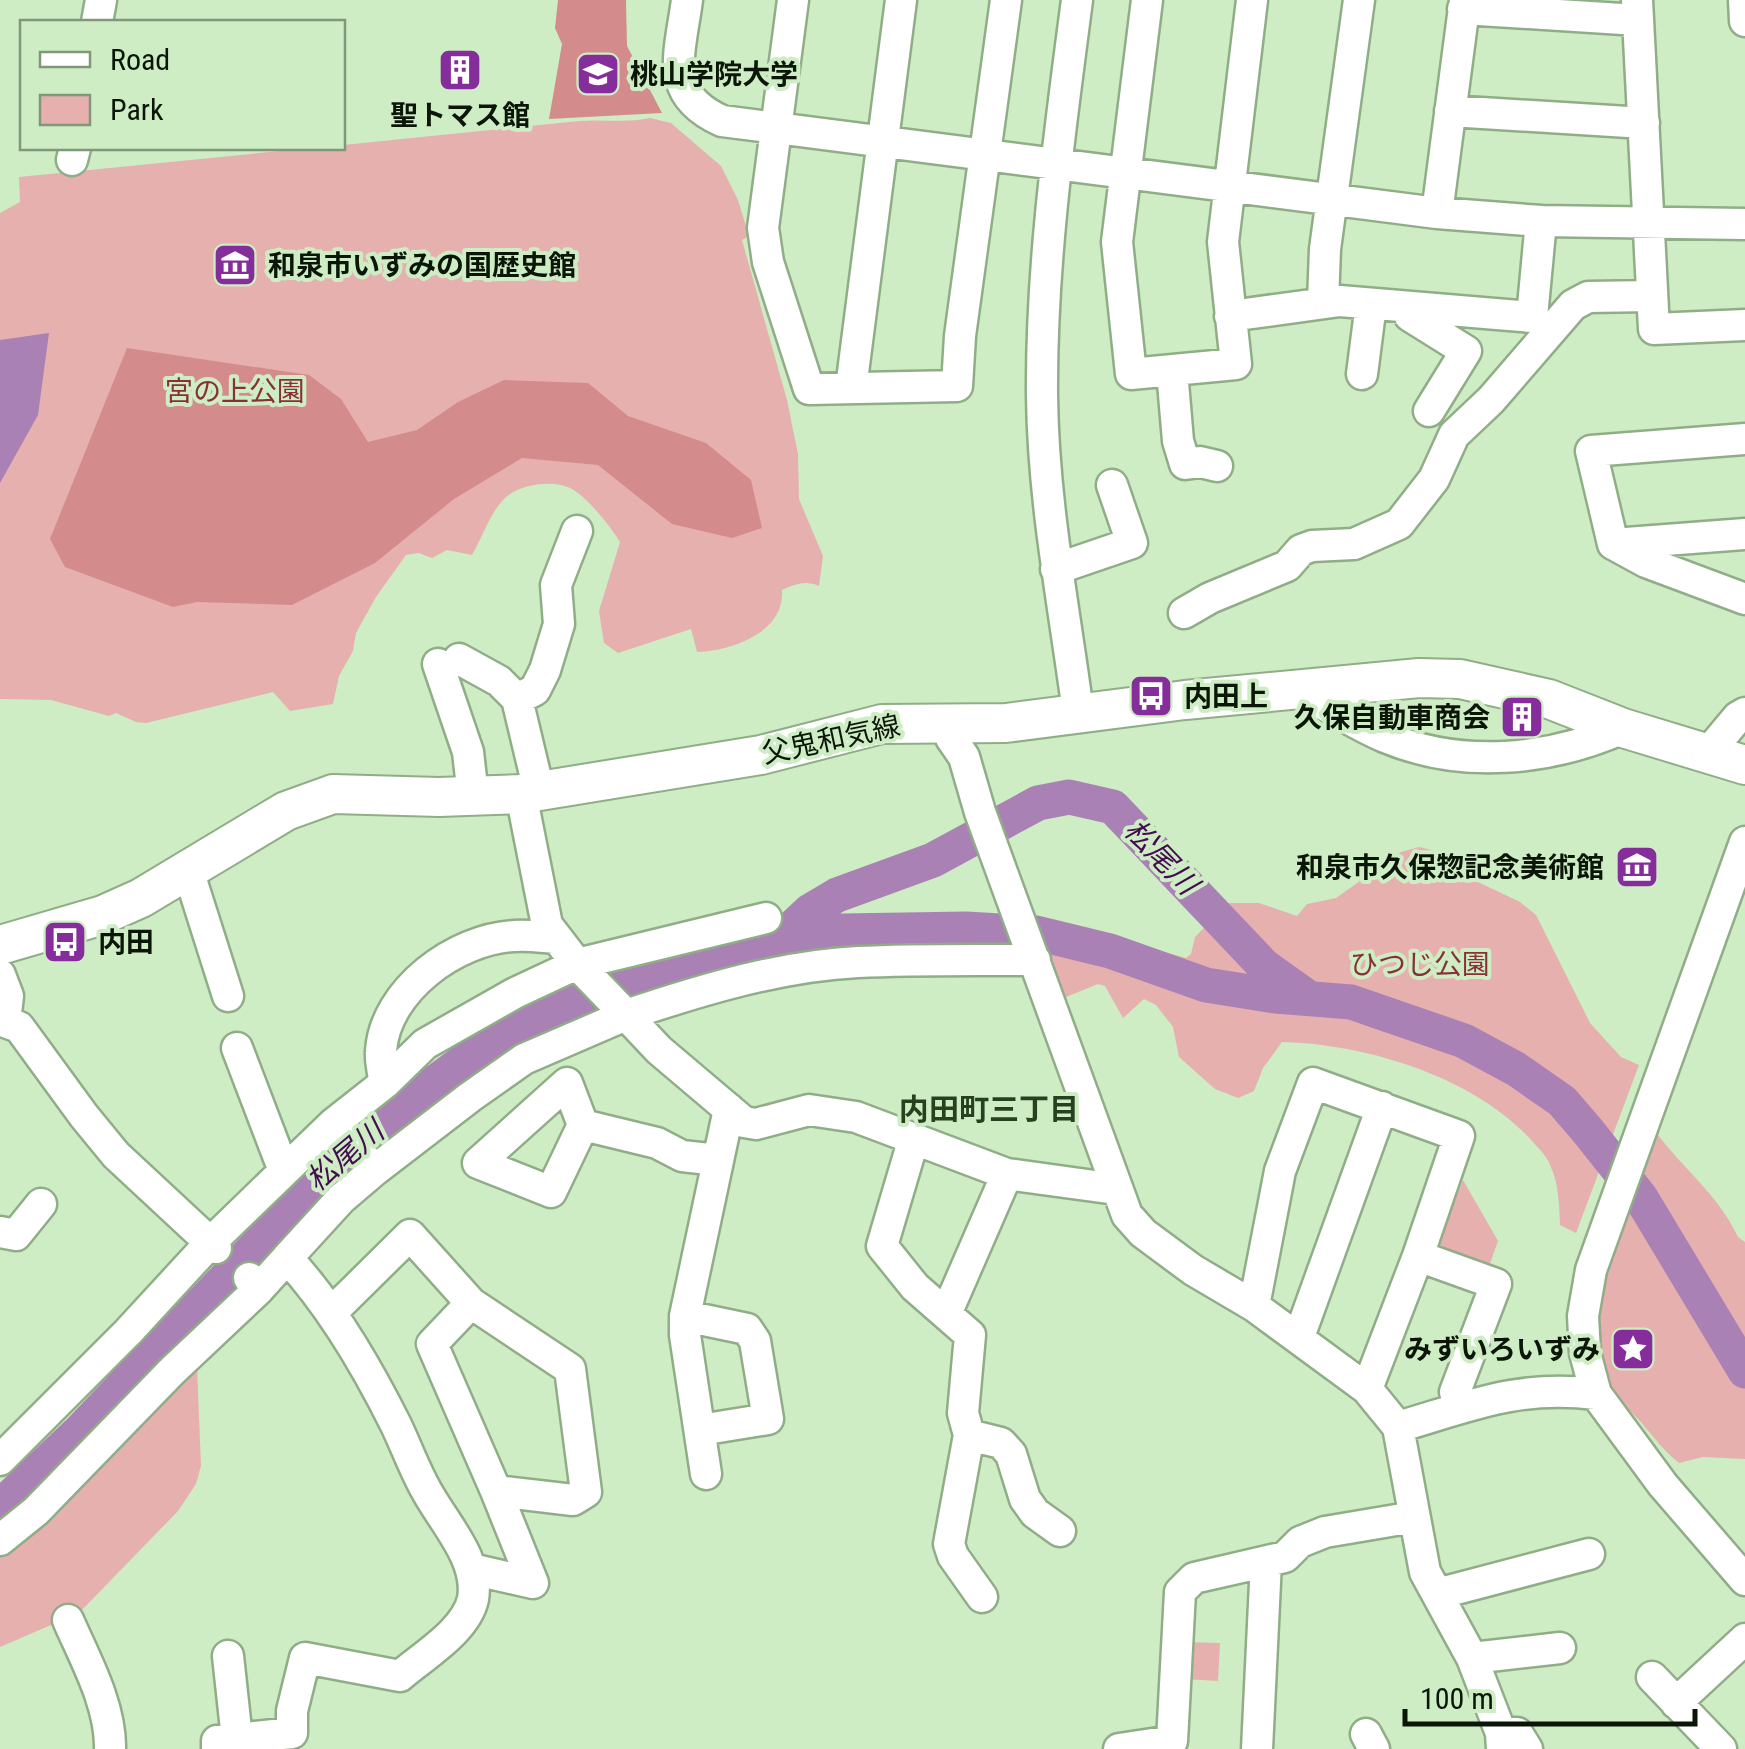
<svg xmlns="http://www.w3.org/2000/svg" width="1745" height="1749" font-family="'Roboto Condensed','Noto Sans JP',sans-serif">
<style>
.green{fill:#e6b0af}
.forest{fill:#d48b8c}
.water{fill:#aa81b5}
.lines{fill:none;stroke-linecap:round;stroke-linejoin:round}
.river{stroke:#aa81b5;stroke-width:35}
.minor-casing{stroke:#90ad88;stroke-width:35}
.major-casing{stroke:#90ad88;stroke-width:42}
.minor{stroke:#fff;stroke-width:30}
.major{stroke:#fff;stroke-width:38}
.labels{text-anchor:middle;stroke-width:8;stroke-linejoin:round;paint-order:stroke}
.poi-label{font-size:28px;font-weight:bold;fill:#0b1608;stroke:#ceedc5;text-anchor:start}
.park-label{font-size:28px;fill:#873037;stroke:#ceedc5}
.street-label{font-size:28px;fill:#0b1608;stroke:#ceedc5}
.water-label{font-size:30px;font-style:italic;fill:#430d4f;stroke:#ceedc5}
.neighbourhood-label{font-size:30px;font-weight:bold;fill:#274020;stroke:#ceedc5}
</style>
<rect width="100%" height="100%" fill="#ceedc5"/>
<path class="green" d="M650,118L671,123L721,166L738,200L749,236L742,240L787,400L798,454L799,499L823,556L819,586C805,580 796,584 782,590C785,632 732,651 697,652L691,629L618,653L604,643L599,611L620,542C610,526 588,498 572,489C554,479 518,484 504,499C490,513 482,538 472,555L447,550L432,558L419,553L406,555L376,597L356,633L353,651L339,676L333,704L290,711L273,692L146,723L136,722L116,713L109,716L51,700L0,699V213L20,202L19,177L310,148H342L343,145L579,121C603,119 628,123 650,118Z
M1419,847L1436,851L1478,882L1520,902L1536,915L1590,1023L1621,1057L1639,1065L1576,1233L1560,1225C1559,1204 1559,1184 1550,1165C1547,1156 1538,1148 1532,1141C1475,1077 1366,1044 1282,1042L1263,1068L1254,1091L1238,1098L1215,1089L1179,1057L1173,1027L1156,1005L1144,999L1123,1018L1105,986L1098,984L1056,1001L1019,912L1186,958L1191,954L1195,937L1228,903H1259L1297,916L1307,904L1336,898L1401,852Z
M1655,1131C1682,1168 1718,1194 1738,1237L1745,1242V1459L1703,1457L1679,1463C1653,1443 1637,1408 1608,1396L1596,1340L1597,1300Z
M1463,1180L1498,1241L1486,1275L1434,1255Z
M197,1366L201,1466L196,1484L178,1511L79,1613L0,1647V1547Z
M1186,1642L1220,1643L1218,1681L1184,1679Z"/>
<path class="forest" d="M558,0H626L627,46L662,113L549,119L562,44L555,28Z
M127,348L309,375L341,399L368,442L417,430L458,402L504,380L588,383L628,416L706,443L751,480L762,528L732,538L672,524L598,465L522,458L454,499L375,563L292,605L197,602L173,607L65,567L50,539Z"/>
<path class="water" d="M49,333L38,415L0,483V340Z"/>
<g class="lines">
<path class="river" d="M779,940L810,911L837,895L933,860L1038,803L1069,797L1113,807L1264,966L1306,996
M0,1507L79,1432L202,1303L270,1232L319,1173L366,1133L487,1044L553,1009L648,973L799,935L842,931L966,929L1036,933L1110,951L1206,985L1275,996L1351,1002L1464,1041L1516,1069L1562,1101L1587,1130L1641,1198L1745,1371"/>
<defs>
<path id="minor" d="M687,0C680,54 662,94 722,121L1437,213L1541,221L1745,224
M793,0L763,228L768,262L809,389L957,386L960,336L1006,0
M1077,0C1060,131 1041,262 1042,395C1043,502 1064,606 1078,712
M1147,0L1117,242L1131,374L1236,364L1223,242L1252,0
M1637,0L1654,329L1745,325
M1744,0L1745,21
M1463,9L1638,20
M97,22L101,0
M1450,111L1644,123
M72,160L75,148
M1437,213L1465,0
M1323,302L1325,249L1359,0
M1411,307L1410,316L1466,351L1429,411
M1230,316L1340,301L1532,317L1541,221
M1172,371L1178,441L1185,464L1200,462L1217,466
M1362,374L1371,304
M851,388L901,0
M1745,439L1591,451L1613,544L1646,562L1745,599
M1613,544L1745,534
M1056,569L1132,543L1112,485
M1184,613L1210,598L1287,566L1301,550L1312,546L1354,544L1399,524L1434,479L1454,435L1491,400L1573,305L1588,297L1651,296
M459,659L499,681L517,699L539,791
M438,664L468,752L473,796
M1297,690C1327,705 1354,724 1385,737C1461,769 1549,761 1623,728
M517,699L535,690L545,670L559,624L556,585L577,531
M948,722L951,738L964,757L980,812L1127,1215L1143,1233L1193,1270L1254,1306L1367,1389L1398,1427L1425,1572L1472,1658L1501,1733L1502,1749
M1707,754L1738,717L1745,713
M521,794L547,925L577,964L626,1015C701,990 779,966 858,962C917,959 976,960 1035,960
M1745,842L1591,1270L1583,1316L1585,1353L1596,1394L1663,1485L1745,1580
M188,870L228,996
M0,975L8,996L5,1022L19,1027L84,1116L116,1155L216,1248
M237,1048L284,1171
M385,1083C383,1073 380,1061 381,1051C385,990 456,939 514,936C527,935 541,937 554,938
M567,1083L583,1125L551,1192L478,1163Z
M333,1124L375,1170
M583,1125L657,1143L682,1156L718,1160
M914,1138L882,1246L915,1287L970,1335L963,1413L969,1435L949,1544L953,1556L982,1597
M0,1232L16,1235L41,1204
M1418,1256L1496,1284L1455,1392L1460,1408
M287,1258L341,1199L375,1170L470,1097L524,1059L626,1015L659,1050L744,1122L756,1124L809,1110L856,1117L1007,1174L1116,1189
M1254,1306L1280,1171L1313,1083L1459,1136L1418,1256L1367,1389
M331,1313L410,1235L471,1303L570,1369L586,1492L573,1500L496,1491L432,1344L471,1303
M946,1314L1007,1174
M685,1316L747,1329L755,1341L768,1419L700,1430
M1299,1337L1382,1107
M1398,1427C1473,1405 1517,1385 1596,1394
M969,1435L1001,1443L1011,1454L1025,1499L1035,1513L1060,1531
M0,1460L128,1332L210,1243L333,1124L385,1083L425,1044L515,993L577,964L766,918
M706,1474L685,1335V1316L729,1109
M0,1540L36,1511L172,1371L258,1290
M471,1569L533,1583L496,1491
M1437,1594L1589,1554
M68,1620C85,1659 111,1705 110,1749
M228,1656L237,1739
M1472,1658L1560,1648
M1652,1677L1721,1749
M1676,1703L1745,1639
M1501,1733H1517L1527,1749
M1366,1734L1374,1749
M217,1749V1741L292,1733V1711L305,1658L400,1676C423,1656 466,1631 473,1599C480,1559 442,1521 425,1488C414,1468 406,1446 396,1425C367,1367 332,1306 287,1258L258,1290L249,1278
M1119,1749L1172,1741L1180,1592L1194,1578L1285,1557L1300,1542L1325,1532L1414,1517
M1257,1749L1266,1562"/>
<path id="major" d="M0,945L103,915L141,898L286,811L333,794L439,797L521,794L761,755L882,724L1006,723L1185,700L1419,678L1460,679L1549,699L1623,728L1745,765"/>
</defs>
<use href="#minor" class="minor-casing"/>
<use href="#major" class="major-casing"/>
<use href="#minor" class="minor"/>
<use href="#major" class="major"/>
</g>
<defs>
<symbol id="building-square" viewBox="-11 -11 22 22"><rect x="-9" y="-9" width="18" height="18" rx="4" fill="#852d9b" stroke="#ceedc5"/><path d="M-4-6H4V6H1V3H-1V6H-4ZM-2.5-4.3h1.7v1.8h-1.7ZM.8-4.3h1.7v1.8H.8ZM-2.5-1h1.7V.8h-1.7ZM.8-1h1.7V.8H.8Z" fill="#fff"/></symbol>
<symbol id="university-square" viewBox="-11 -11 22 22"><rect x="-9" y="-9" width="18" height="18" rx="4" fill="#852d9b" stroke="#ceedc5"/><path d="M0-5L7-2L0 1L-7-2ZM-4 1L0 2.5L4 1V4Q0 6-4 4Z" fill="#fff"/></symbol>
<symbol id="museum-square" viewBox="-11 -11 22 22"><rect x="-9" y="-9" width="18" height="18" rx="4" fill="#852d9b" stroke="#ceedc5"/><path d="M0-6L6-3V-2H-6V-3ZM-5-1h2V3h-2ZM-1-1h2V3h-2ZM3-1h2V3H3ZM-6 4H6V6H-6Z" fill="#fff"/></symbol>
<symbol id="bus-square" viewBox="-11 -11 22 22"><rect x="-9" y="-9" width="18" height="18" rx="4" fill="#852d9b" stroke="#ceedc5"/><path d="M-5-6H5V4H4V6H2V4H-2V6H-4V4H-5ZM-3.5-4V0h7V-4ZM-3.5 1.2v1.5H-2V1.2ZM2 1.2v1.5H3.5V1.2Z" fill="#fff"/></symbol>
<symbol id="sight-square" viewBox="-11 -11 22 22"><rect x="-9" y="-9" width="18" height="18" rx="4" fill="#852d9b" stroke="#ceedc5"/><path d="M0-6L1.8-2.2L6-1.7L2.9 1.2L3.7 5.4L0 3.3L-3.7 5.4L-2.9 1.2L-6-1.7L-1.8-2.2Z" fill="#fff"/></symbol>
</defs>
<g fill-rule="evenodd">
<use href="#building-square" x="435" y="45" width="50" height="50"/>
<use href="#university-square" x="573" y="49" width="50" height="50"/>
<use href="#museum-square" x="210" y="240" width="50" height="50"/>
<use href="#bus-square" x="1126" y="671" width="50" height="50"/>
<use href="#building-square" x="1497" y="692" width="50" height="50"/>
<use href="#museum-square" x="1612" y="842" width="50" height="50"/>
<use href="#bus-square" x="40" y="917" width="50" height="50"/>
<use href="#sight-square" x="1608" y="1324" width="50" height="50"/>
</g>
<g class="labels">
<g class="poi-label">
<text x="630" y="84">桃山学院大学</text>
<text x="460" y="125" text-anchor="middle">聖トマス館</text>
<text x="268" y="275">和泉市いずみの国歴史館</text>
<text x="1184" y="706">内田上</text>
<text x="1490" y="727" text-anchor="end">久保自動車商会</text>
<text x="1604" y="877" text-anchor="end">和泉市久保惣記念美術館</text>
<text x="98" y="952">内田</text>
<text x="1600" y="1359" text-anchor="end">みずいろいずみ</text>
</g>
<g class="park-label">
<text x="235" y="401">宮の上公園</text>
<text x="1420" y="974">ひつじ公園</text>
</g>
<g class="street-label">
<text transform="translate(831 739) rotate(-12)" y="10">父鬼和気線</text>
</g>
<g class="water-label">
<text transform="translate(1161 857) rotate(46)" y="10">松尾川</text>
<text transform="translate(345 1156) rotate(-40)" y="10">松尾川</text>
</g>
<g class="neighbourhood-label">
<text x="989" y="1120">内田町三丁目</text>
</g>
</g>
<rect x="20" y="20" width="325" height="130" fill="#ceedc5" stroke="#809779" stroke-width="2.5"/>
<rect x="40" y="52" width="50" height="15" fill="#ffffff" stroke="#809779" stroke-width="2.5"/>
<text x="110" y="70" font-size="30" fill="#0b1608">Road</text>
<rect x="40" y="95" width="50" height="30" fill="#e6b0af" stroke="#809779" stroke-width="2.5"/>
<text x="110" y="120" font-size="30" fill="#0b1608">Park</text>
<path d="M1405 1709v15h290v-15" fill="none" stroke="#0b1608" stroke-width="5"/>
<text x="1420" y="1709" font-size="30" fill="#0b1608" stroke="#ceedc5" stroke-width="8" paint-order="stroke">100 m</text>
</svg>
